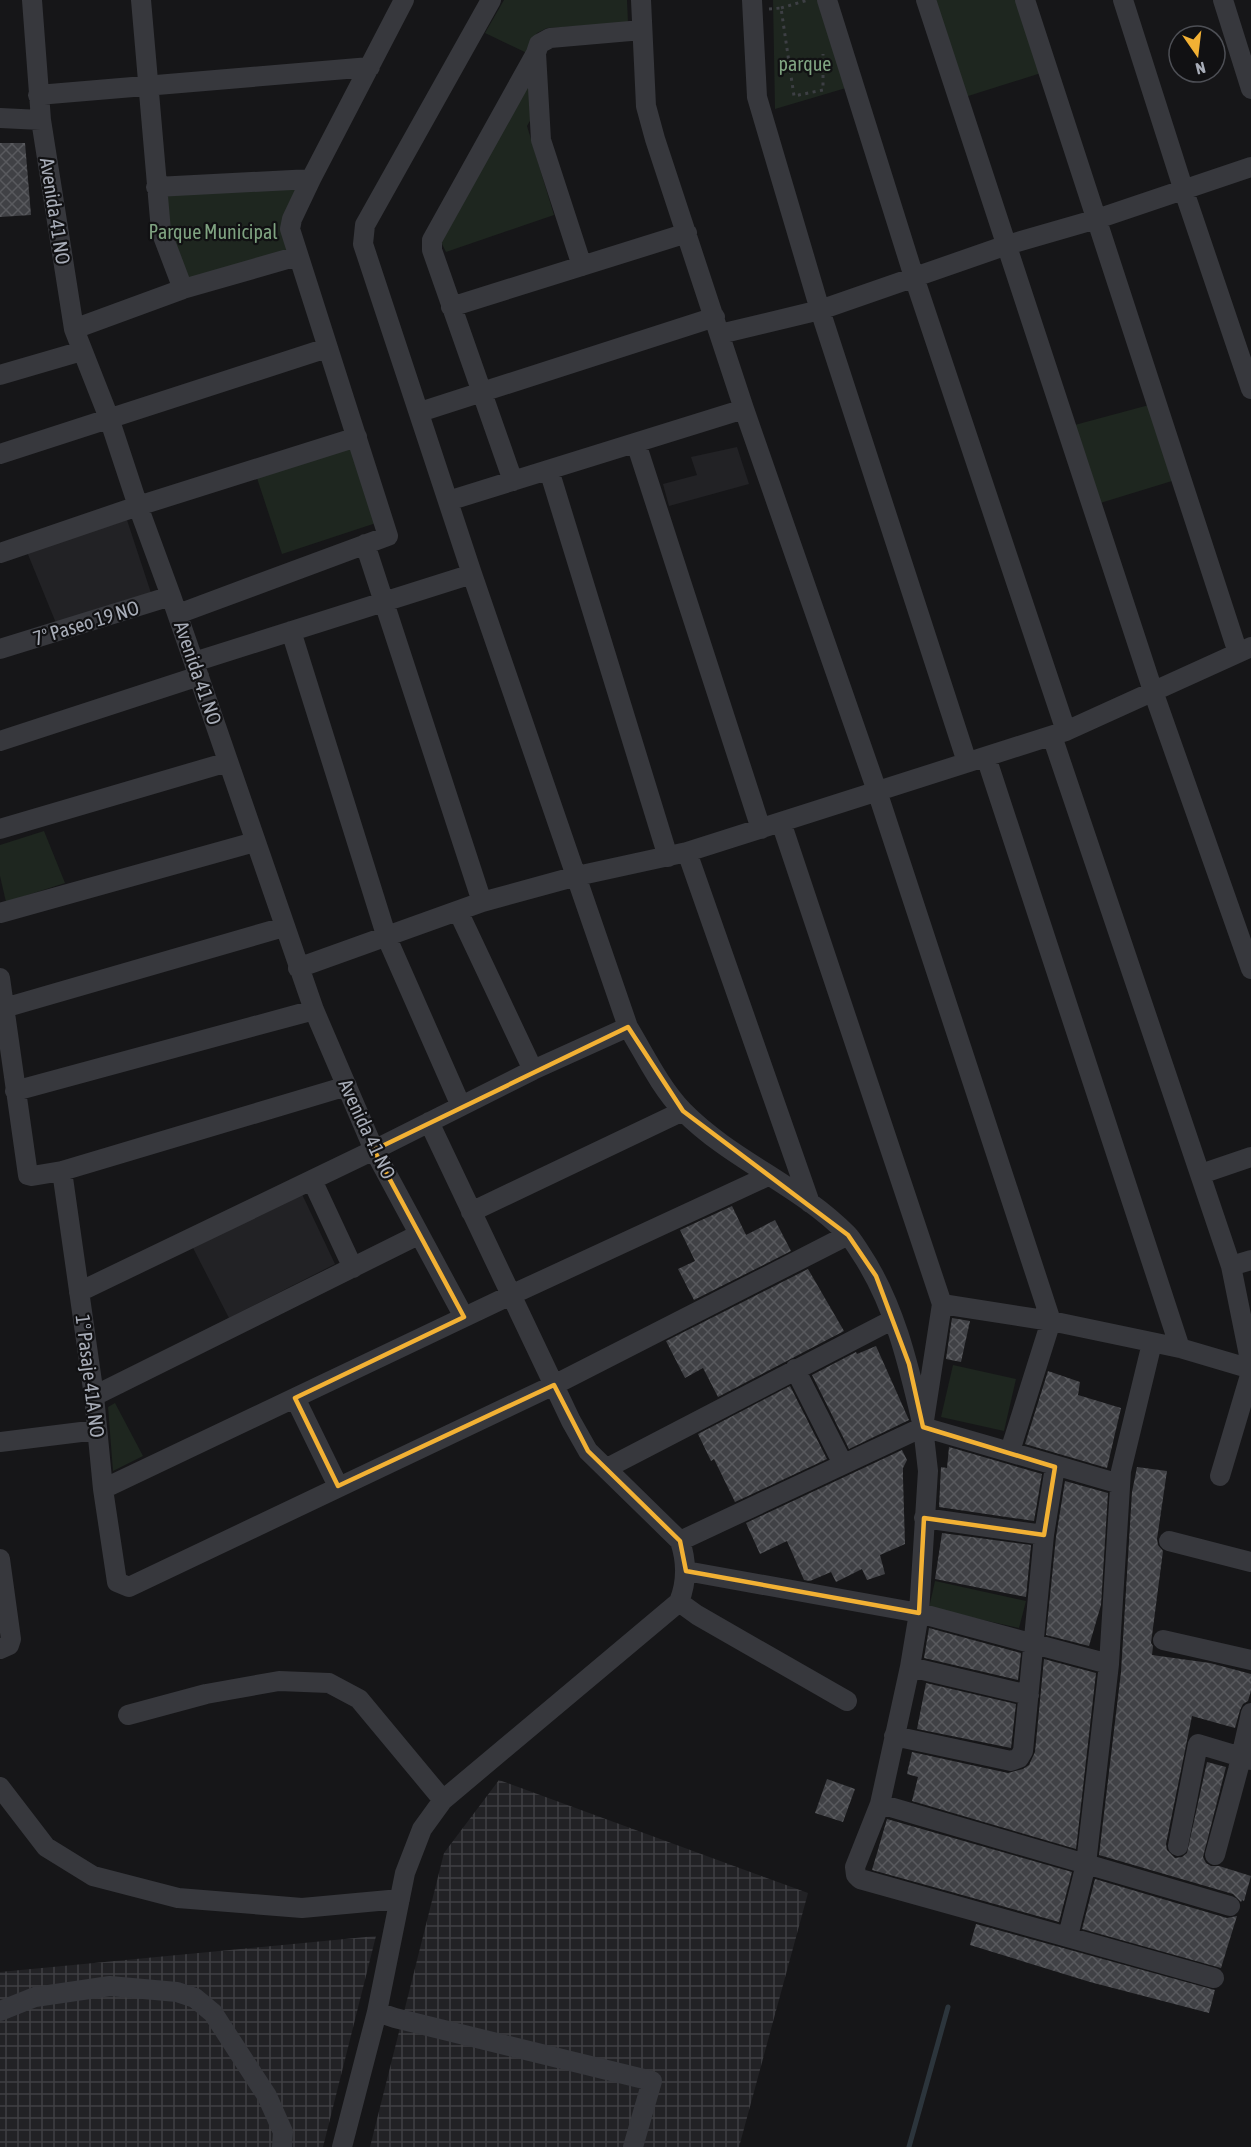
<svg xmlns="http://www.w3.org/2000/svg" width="1251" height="2147" font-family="'Asap Condensed',sans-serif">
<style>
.built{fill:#222225}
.industrial{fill:url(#industrial-grid)}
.park{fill:#1e261f}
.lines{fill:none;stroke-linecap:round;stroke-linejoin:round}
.stream{stroke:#2c353c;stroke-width:5}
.building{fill:url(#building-cross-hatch)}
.path{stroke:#3d3f44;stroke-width:3;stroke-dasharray:3 4.5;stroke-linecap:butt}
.minor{stroke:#37383d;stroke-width:20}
.marked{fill:none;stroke:#f2b134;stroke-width:4.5;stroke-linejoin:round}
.labels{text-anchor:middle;stroke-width:4.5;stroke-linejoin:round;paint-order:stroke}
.park-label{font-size:20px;fill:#7fa381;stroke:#111113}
.street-label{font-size:20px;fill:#a8adb8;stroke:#111113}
</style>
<defs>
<pattern id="industrial-grid" width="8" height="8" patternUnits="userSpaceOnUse" patternTransform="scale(1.5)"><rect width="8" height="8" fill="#222225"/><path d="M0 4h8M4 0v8" fill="none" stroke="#3f3f43"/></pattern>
<pattern id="building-cross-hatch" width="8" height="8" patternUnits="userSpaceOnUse" patternTransform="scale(1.5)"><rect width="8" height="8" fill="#404145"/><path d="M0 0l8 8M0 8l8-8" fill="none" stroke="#595a5e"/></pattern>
</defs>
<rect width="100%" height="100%" fill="#161618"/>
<path class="built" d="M737,447L749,484L669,506L663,484L697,475L691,457Z
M127,520L153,599L58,628L27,552Z
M300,1190L335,1264L229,1318L191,1244Z"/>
<path class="industrial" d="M499,1780L808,1893L739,2147H370L444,1853Z
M376,1936L323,2147H0V1972Z"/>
<path class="park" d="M504,0H627L628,23L547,28L537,33L527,53L485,33Z
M773,0H817L846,88L775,109Z
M932,0H1017L1041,73L965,97Z
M529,73L535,112L527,126L554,215L446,252L438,236Z
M303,184L291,252L187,283L166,233L163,194Z
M1149,405L1172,481L1097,504L1071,426Z
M350,445L376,523L282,554L256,475Z
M44,831L65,883L6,902L0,876V845Z
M953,1365L1016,1379L1004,1431L941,1417Z
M115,1403L143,1456L113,1471L108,1407Z
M935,1581L1026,1601L1019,1628L929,1608Z"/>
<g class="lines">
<path class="stream" d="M909,2147L948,2007"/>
</g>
<path class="building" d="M0,143H25L31,215L0,217Z
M732,1206L746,1235L775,1220L791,1251L694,1300L678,1269L695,1261L680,1230Z
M808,1269L844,1331L718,1397L703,1368L685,1378L666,1341Z
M952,1318L970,1321L961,1362L946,1359Z
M876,1346L909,1420L849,1449L812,1375L856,1352L857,1354Z
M1048,1371L1080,1382L1078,1395L1121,1408L1107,1468L1025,1444Z
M790,1386L827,1459L735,1502L714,1459L711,1461L698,1434Z
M949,1447L1042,1474L1034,1521L939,1507L941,1467L947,1468Z
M902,1450L907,1460L903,1468V1478L905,1544L880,1555L885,1574L867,1580L862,1569L836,1582L831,1572L810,1581L804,1580L787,1541L760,1554L746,1523Z
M1137,1467L1167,1471L1157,1539L1158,1545L1163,1551L1151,1643L1153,1646L1152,1655L1210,1663L1251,1674V1691L1248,1701L1243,1704L1240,1710L1235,1728L1192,1716L1166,1844L1167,1850L1175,1858L1182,1857L1187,1853L1207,1762L1226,1767L1203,1857L1206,1863L1211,1866H1219L1251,1876L1244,1901L1242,1900L1241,1902L1233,1894L1099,1855L1121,1672L1132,1492Z
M1065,1481L1108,1493L1101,1605L1089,1646L1046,1635L1056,1537Z
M942,1533L1031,1545L1026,1597L935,1579Z
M929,1628L1021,1653L1018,1680L924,1658Z
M1044,1659L1096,1673L1076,1849L912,1801L918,1777L907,1774L912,1752L1008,1773L1023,1769L1029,1765L1035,1752Z
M926,1683L1016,1704L1011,1748L917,1729Z
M827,1779L855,1789L843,1822L815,1813Z
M887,1819L1072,1872L1059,1922L872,1870Z
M1095,1879L1227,1918L1237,1916L1221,1968L1082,1929Z
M976,1924L1215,1990L1209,2013L1090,1982L970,1945Z"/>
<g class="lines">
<path class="path" d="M781,8L808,0
M769,9L781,8L794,96L823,90V54"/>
<path class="minor" d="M32,0L41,120L74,329L109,418L138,506L171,596L314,1010L374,1150L464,1317
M141,0L161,231L183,289
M491,0L365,225L363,244L472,574L628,1027C645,1055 660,1087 683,1111C731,1160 799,1185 847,1234C852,1239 856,1246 860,1252C895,1304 909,1367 923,1427
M641,0L646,106L655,139L744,409L877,791L1051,1321L1010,1451
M752,0L757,97L820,310L967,762
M827,0L914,277L1066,731
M926,0L1153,691L1251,969
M1025,0L1238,653
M1123,0L1184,191L1251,389
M1223,0L1251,89
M536,53L541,140L582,266
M38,95L370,67
M0,118L41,120
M156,187L311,179
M451,307L687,233
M74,329L183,289L298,256
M720,334L820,310L1007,245L1097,219L1251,167
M0,375L82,351
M420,412L715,317
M636,443L761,829
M0,454L327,348
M549,470L668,857
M513,481L432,250V240L536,53L539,44L550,38L642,30
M448,501L744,409
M365,544L482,902
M0,553L138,506L357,437
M178,614L388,536L290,229L292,219L311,179L404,0
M291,631L387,938L461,1106
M0,649L171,596
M194,662L472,574
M1052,736L1231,1266L1251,1365
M0,741L199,676
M986,757L1180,1348
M781,822L942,1304L923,1427L928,1471L919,1613L910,1667L880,1804L855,1867L856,1875L860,1879L1214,1978
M0,829L228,762
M687,852L810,1203
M458,911L533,1070
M0,913L255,842
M298,968L482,902L577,876L687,852L1066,731L1251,647
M0,978L28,1175L32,1176L62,1171L347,1086
M4,1008L284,927
M15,1091L314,1010
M62,1171L94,1396L103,1489L117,1582L129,1587L554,1385L848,1235
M1201,1174L1251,1157
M312,1180L353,1268
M471,1212L683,1111
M1231,1266L1251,1260
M79,1292L374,1150L533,1070L628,1027
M942,1304L1051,1321L1180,1348L1251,1369
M795,1369L843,1464
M94,1396L418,1235
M295,1398L338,1486
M0,1442L97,1430
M607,1468L892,1320
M1220,1476L1251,1372
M103,1489L511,1295L768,1176
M924,1518L1044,1535
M680,1541L923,1427L1120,1484
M1169,1541L1251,1562
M0,1559L11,1639L9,1645L0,1649
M686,1571L919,1613L1109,1664
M679,1602L697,1615L847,1701
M1163,1640L1251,1660
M910,1667L1029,1695
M128,1715L206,1694L279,1681L329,1683L359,1699L443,1800
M894,1736L1011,1761L1019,1758L1023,1751L1044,1535L1055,1467
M0,1787L46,1847L93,1876L178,1898L302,1908L400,1899
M880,1804L1230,1906
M1178,1846L1198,1744L1251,1760
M1215,1855L1238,1770L1251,1713
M1068,1936L1086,1864L1109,1664L1121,1471L1152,1343
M0,2011L35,1997L110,1986L177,1992L195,1998L213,2013L267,2096L283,2132L282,2147
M377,2012L395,2018L652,2081L633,2147
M342,2147L377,2012L405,1873L422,1829L443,1800L679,1602C687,1582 687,1562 680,1541L588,1451L571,1421L429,1122"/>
</g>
<path class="marked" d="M628,1027L683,1111L848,1235L876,1276L909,1364L923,1427L1055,1467L1044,1535L924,1518L919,1613L686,1571L680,1541L588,1451L554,1385L338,1486L295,1398L464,1317L374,1150Z"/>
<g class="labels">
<g class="park-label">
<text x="805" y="71">parque</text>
<text x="213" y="239">Parque Municipal</text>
</g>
<g class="street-label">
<text transform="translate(55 211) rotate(81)" y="7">Avenida 41 NO</text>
<text transform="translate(86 623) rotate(-17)" y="7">7º Paseo 19 NO</text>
<text transform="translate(198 673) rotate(71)" y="7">Avenida 41 NO</text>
<text transform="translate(367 1129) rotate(65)" y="7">Avenida 41 NO</text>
<text transform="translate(90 1376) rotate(83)" y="7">1º Pasaje 41A NO</text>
</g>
</g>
<g transform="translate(1197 54) rotate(166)"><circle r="28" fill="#111113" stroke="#4d4f55" stroke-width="1.5"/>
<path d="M0-4.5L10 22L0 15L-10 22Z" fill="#f2b134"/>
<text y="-9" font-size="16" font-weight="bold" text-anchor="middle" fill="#a8adb8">N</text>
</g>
</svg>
